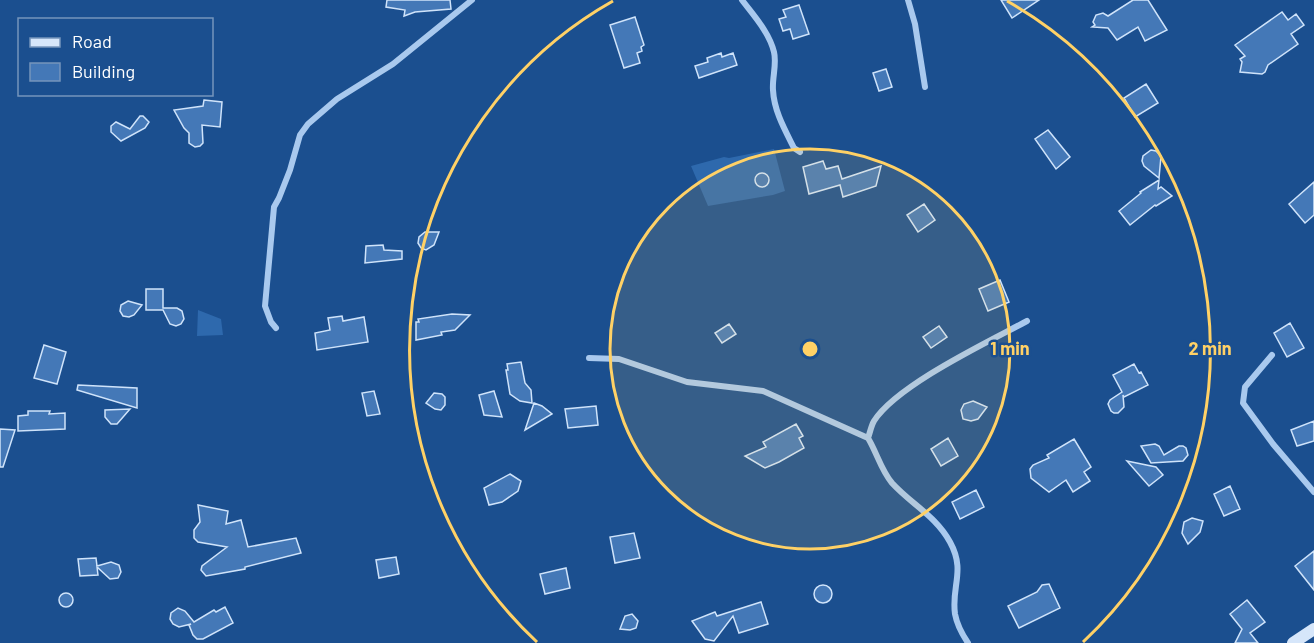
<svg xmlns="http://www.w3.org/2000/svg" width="1314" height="643" font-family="Barlow,sans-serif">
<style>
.green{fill:#2e69ad}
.building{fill:#4478b7;stroke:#cfe3fa;stroke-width:1.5}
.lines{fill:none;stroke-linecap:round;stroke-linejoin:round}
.street{stroke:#a9c9ee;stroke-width:6}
.secondary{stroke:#d6e6fa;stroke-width:12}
.ring{fill:none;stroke:#ffd166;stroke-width:3}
.centre{fill:#ffd166;stroke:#1b4f8f;stroke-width:3}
.ring-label{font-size:18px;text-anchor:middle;font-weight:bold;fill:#ffd166;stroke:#1b4f8f;stroke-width:5;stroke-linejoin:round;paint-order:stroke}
</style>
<rect width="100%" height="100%" fill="#1b4f8f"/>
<path class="green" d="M774,149L785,191L773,195L708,206L691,166L724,157L729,158Z
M198,310L221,319L223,335L197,336Z"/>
<path class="building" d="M387,0H450L451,9L415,12L404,16L405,10L386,7Z
M1001,0H1039L1012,18Z
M1133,0H1148L1167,30L1145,41L1138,27L1117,40L1108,28L1092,27L1095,25L1093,22L1096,15L1103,13L1108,16Z
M799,5L809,34L793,39L790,29L783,31L779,19L786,17L783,10Z
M1282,12L1288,20L1296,14L1304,25L1291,34L1298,44L1268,65L1265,72L1262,74L1240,72L1242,62L1240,59L1245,56L1235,45Z
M635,17L644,45L641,47L642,51L637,53L640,63L624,68L610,25Z
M721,53L722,57L733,53L737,65L699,78L695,66L708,62L707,58Z
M886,69L892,87L879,91L873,73Z
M1146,84L1158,103L1135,117L1124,98Z
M204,100L222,102L220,127L202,125L203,143L200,146L195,147L189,143V133L184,128L174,110L203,106Z
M140,116H143L149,122L145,128L121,141L111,132V126L116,122L130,129Z
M1048,130L1070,157L1056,169L1035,139Z
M1151,150L1156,151L1161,156L1159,178L1144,166L1142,161L1143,156Z
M823,161L826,169L838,166L842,179L881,166L876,186L843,197L840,185L809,194L803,167Z
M755 180a7 7 0 1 1 14 0a7 7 0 1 1-14 0Z
M1159,180L1158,189L1161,187L1172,196L1156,206L1155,205L1130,225L1119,211L1141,193L1140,192Z
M1314,182V215L1305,223L1289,204Z
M924,204L935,220L918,232L907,215Z
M425,232H439L434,245L426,250L421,248L418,243L419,237Z
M383,245L384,250L402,251V259L365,263L366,246Z
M1000,280L1009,302L988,311L979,289Z
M146,289H163V308H177L182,311L184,319L181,324L176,326L170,324L163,310H146Z
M128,301L142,305L134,315L129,317L123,316L120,311L121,305Z
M452,314L470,315L455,330L441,332L442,335L416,340V322H419L418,319Z
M342,316L343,321L364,317L368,342L317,350L315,333L330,330L328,318Z
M1290,323L1304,348L1287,357L1274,333Z
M729,324L736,334L722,343L715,333Z
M939,326L947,337L931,348L923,337Z
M44,345L66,352L57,384L34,378Z
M521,362L525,383L531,390L532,403L520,401L510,394L506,370H508L507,364Z
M1134,364L1139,373L1141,372L1148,385L1124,397L1123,395L1124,407L1118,413H1114L1111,411L1108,404L1110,400L1122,392L1113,375Z
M78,385L137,388V408L77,390Z
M374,391L380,414L367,416L362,393Z
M494,391L502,417L484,415L479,395Z
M434,393L442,394L445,397V405L441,410L435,409L426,403Z
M973,401L987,407L978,419L971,421L963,419L961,410L964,404Z
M534,403L542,406L552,414L525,430Z
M596,406L598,425L568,428L565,409Z
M130,409L117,424H111L105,417V410Z
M28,411H50L49,414L65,413V429L18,431V416L28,415Z
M1314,421V441L1297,446L1291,430Z
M796,424L803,436L799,438L804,448L779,462L765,468L745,456L766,447L763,442Z
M0,429L15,430L3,467H0Z
M948,438L958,456L941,466L931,449Z
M1074,439L1091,467L1084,472L1090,481L1073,492L1066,480L1049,492L1031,478L1030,469L1033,465L1049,458L1047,455Z
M1155,444L1159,446L1164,455L1179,446H1183L1186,448L1188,455L1183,461L1151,463L1141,446Z
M1127,461L1156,467L1163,475L1149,486Z
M510,474L521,481L518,491L502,502L489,505L484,488Z
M1230,486L1240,509L1224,516L1214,494Z
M976,490L984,507L960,519L952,502Z
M198,505L228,511L226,524L241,520L248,547L296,538L301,553L245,567V569L206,576L201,570L202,566L227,547L198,542L194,538V530L200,522Z
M1192,518L1203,521L1200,532L1188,544L1182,533L1184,522Z
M634,533L640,558L615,563L610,537Z
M1314,551V590L1295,566Z
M396,557L399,574L379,578L376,560Z
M96,558L97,566L111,562L119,565L121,572L118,578L110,579L97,567L98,575L80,576L78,559Z
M566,568L570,588L545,594L540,574Z
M1049,584L1060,608L1019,628L1008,606L1037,592L1042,585Z
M814 594a9 9 0 1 1 18 0a9 9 0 1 1-18 0Z
M59 600a7 7 0 1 1 14 0a7 7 0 1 1-14 0Z
M1247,600L1265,622L1250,633L1258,643H1235L1242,629L1230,614Z
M761,602L768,624L739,633L733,616L714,641L705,639L692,621L715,612L717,616Z
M225,607L233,623L203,639H197L193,635L189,625L191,624L179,627L173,624L170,619L171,613L178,608L185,611L194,622L214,610L216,612Z
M632,614L638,621L636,628L630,630L620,629L625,616Z"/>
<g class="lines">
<path class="street" d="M742,0C754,16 769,32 774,52C777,64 772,78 773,90C774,111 785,130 794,148L800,152
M908,0L915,24L925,87
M276,328L271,322L265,306L274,207L279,198L290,170L300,135L308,124L337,99L393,64L472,0
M1272,355L1245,387L1243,403L1273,444L1314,492
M589,358L619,359L687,382L763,391L868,438C877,453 881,470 892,483C911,504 936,516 950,542C966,571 951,586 955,614C957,625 962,634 968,643
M868,438C870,433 871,426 874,421C897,385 988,342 1027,321"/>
<path class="secondary" d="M1293,643L1314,629"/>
</g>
<circle cx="810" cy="349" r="200" fill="#ffd166" fill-opacity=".12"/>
<g class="ring">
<circle cx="810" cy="349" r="200"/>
<path d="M537 642A400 400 0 0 1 613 1M1007 1A400 400 0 0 1 1083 642"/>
</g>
<circle cx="810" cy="349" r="9" class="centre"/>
<g class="ring-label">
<text x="1010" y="355">1 min</text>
<text x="1210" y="355">2 min</text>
</g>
<rect x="18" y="18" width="195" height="78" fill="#1b4f8f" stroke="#7695bc" stroke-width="1.5"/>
<rect x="30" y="38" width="30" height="9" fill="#d6e6fa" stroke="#7695bc" stroke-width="1.5"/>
<text x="72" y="48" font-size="18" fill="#ffffff">Road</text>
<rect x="30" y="63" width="30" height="18" fill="#4478b7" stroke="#7695bc" stroke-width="1.5"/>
<text x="72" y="78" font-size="18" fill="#ffffff">Building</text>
</svg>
